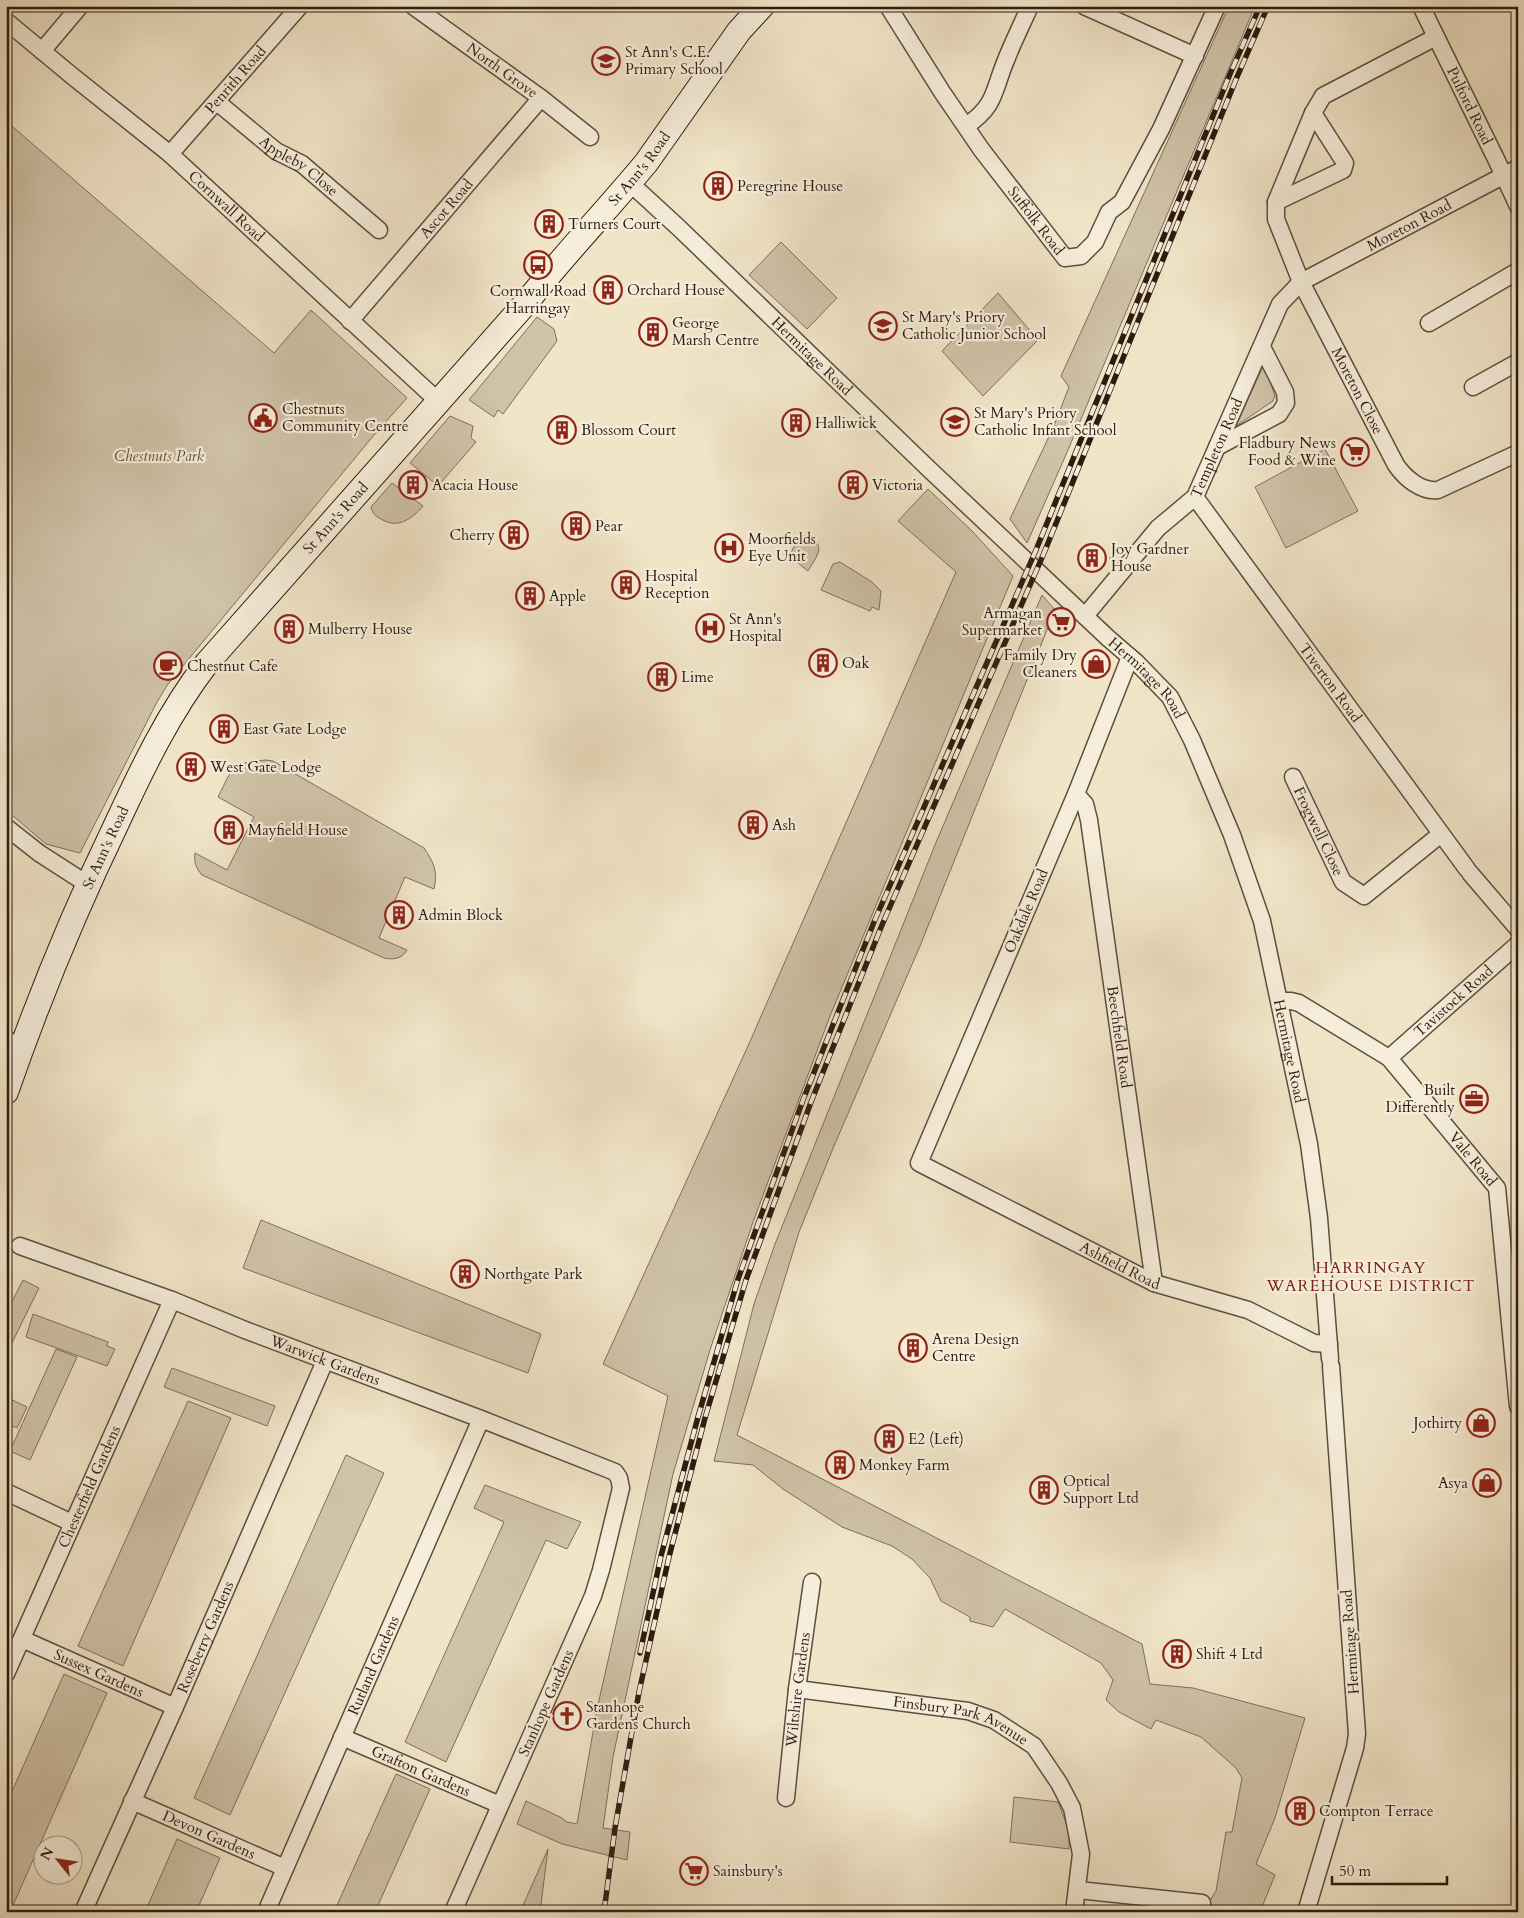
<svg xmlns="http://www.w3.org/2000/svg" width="1524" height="1918" font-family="Cardo,serif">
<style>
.green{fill:#d0c3a9;stroke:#7e6f5c}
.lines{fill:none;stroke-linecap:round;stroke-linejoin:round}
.street-casing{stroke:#5e4e3e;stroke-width:19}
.secondary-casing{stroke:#2d1b10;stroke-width:26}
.street{stroke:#f6eedb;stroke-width:16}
.secondary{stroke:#f6eedb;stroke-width:24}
.rail-casing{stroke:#2d1b10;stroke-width:5.5}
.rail{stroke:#f6eedb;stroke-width:4;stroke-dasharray:11;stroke-linecap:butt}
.labels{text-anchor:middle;stroke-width:4.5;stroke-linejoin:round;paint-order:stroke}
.poi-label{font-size:15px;fill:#2d1b10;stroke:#f6eedb;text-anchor:start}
.street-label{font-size:15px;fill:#2d1b10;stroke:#f6eedb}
.park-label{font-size:15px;font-style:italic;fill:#5e4d3e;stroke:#f6eedb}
.neighbourhood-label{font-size:16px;letter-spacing:1px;fill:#7a1f14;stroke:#f6eedb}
</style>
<rect width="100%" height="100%" fill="#f1e5c8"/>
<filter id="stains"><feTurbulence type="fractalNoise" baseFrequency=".004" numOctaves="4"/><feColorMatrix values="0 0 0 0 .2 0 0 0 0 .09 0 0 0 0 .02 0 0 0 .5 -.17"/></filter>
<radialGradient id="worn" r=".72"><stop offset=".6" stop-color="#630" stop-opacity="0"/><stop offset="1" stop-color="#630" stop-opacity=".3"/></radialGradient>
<path class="green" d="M1229,6H1255L1065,457L1027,543L1010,519L1053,428L1069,387L1061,376Z
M6,121L274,353L311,310L407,398L374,435L168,684L157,702L80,853L46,844L6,810Z
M781,242L837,298L807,329L749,275Z
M998,293L1038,340L983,396L942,351Z
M537,317L554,329L557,341L503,414L498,410L494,417L469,400Z
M1264,364L1275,396L1273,401L1236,426Z
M450,416L473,426L471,438L476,442L438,486L410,463Z
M1325,449L1358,511L1286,548L1255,487Z
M392,483L423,506C411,520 397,529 381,519C375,516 373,514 371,507Z
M928,489L973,532L1013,576L830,1016L753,1222L710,1350L673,1474L613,1757L603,1828L630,1832L627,1860L562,1844L517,1824L526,1801L562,1818L567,1822L577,1824L597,1709L668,1396L603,1364L748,1046L956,572L898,521Z
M800,536C810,536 822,542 818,553C816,559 811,566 808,571L789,556Z
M840,562L872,582L881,591L879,610L872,607L870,611L821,590L833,564Z
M1042,595L1055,610L920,946L834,1146L799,1232L737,1435L1142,1644L1150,1684L1193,1688L1305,1718L1275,1818L1256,1864L1275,1875L1260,1912H1207L1209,1902L1216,1891L1226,1832H1232L1242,1778L1236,1768L1201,1737L1156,1720L1151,1729L1119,1712L1106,1700L1113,1680L1101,1663L1005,1609L993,1627L970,1621V1617L941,1601L930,1578L912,1559L892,1546L842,1527L783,1489L753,1465L714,1461L754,1304L775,1244L937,840Z
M265,760L273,761L424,848C434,863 438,871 434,889L405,877L379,938L407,950C402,959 393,960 384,958L202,875C196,868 194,863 195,853L227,870L254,817L218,797C234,766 229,764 265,760Z
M261,1220L541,1334L528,1373L243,1268Z
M23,1280L39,1288L6,1355V1313Z
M33,1314L108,1342L107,1346L115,1349L107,1366L26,1337Z
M56,1349L77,1357L30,1460L10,1451Z
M172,1368L275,1406L267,1426L164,1387Z
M6,1397L27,1407L17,1428L6,1423Z
M188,1401L231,1418L123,1666L78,1646Z
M346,1455L384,1473L230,1815L194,1798Z
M485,1485L581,1522L567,1549L546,1540L446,1762L405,1742L504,1522L474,1508Z
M64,1674L107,1693L10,1912H6V1805Z
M396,1774L430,1789L375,1912H334Z
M1014,1797L1058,1802L1069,1830V1849L1010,1842Z
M177,1839L220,1858L196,1912H145Z
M548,1849L540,1912H520Z"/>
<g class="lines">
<defs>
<g id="street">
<path id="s1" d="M413,6L541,98L590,137"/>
<path id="s2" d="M888,6L942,92L981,149L1065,258L1081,256L1095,242L1109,212L1122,202L1161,129L1217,6"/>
<path d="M1084,6L1195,56"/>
<path id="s3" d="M1421,6L1496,159L1518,206"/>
<path id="s4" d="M6,21L71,75L170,154L438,401"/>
<path id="s5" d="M1436,37L1323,96L1313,113L1276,202V219L1301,282L1396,465C1405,478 1421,492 1438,490L1518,453"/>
<path d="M42,51L80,6"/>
<path id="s6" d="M217,102L276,151L302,164L379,230"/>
<path d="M966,126C996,106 993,91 1006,60C1013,42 1022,24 1030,6"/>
<path id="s7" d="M170,154L300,6"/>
<path id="s8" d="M630,183L679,228L930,470L1108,638L1137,663L1170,697L1192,740L1232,835L1262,921L1309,1144L1319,1218L1330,1359"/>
<path d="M1276,202L1343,170L1345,163L1313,113"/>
<path id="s9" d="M350,321L541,98"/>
<path d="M1429,323L1518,271"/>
<path d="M1473,387L1518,362"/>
<path d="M1217,447L1279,414L1286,403L1285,392L1262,347"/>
<path id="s10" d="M1195,497C1285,621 1376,745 1467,869"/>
<path id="s11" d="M1085,616L1158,528L1195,497L1280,304L1301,282L1518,168"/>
<path id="s12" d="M1130,657L1076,794L919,1163L1154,1283L1248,1310L1314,1343L1329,1344"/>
<path id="s13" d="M1293,777L1343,882L1364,896L1441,834"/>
<path id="s14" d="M1076,794L1085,804L1089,820L1154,1283"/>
<path d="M6,827L39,853L87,884"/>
<path d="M1470,873L1518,929"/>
<path id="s15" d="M1280,1001H1291L1299,1003L1389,1058L1497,1188L1518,1406"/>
<path d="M6,1039L21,1048"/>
<path id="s16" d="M1389,1058L1518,944"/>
<path id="s17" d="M20,1246L172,1300L245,1330L481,1419L615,1472L619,1478L621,1488L601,1570L593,1596L453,1912"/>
<path d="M6,1492L72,1523"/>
<path id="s18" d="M22,1639L175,1707"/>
<path id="s19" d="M6,1674L172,1300"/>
<path id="s20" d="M797,1689L968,1711L994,1720L1034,1746L1059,1783L1072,1808L1081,1854L1074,1912"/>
<path id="s21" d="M342,1737L500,1805"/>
<path id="s22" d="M786,1798L797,1689L812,1582"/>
<path id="s23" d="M132,1801L285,1868"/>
<path d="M1078,1890L1202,1903"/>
<path id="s24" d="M83,1912L175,1707L325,1361"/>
<path id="s25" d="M266,1912L481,1419"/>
<path d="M1306,1912L1355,1748L1357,1734L1331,1366"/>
</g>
<g id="secondary">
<path id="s26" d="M6,1092C38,1000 74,912 116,825C142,769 169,712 207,663L525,304C564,255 606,211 646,163L739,31L762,6"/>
</g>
</defs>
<use href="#street" class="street-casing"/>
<use href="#secondary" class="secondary-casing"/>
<use href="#street" class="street"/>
<use href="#secondary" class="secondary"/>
<defs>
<path id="rail" d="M640,1653L661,1556L698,1417L738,1279L803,1100L874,922L1036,550L1230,74L1260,6
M604,1912L615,1828L639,1692L669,1557L705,1418L746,1280L811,1102L882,925L1044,553L1237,77L1268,6"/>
</defs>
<use href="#rail" class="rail-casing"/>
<use href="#rail" class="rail"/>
</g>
<defs>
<symbol id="school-ring" viewBox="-11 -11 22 22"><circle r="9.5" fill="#f6eedb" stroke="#8f2418" stroke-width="1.5"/><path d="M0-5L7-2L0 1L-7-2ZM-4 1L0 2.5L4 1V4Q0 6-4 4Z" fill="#8f2418"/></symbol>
<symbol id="building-ring" viewBox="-11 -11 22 22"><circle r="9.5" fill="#f6eedb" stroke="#8f2418" stroke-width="1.5"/><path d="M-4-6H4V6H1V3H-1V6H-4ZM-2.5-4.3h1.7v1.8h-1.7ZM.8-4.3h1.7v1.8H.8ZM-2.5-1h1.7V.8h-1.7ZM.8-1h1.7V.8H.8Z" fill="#8f2418"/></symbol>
<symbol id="bus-ring" viewBox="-11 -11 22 22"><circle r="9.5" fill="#f6eedb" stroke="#8f2418" stroke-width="1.5"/><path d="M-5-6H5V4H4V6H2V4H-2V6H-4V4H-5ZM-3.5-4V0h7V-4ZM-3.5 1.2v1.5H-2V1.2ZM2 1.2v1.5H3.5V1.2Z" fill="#8f2418"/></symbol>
<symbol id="civic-ring" viewBox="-11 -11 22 22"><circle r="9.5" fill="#f6eedb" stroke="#8f2418" stroke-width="1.5"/><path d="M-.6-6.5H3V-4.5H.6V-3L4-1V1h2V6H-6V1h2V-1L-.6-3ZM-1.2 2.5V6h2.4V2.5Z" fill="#8f2418"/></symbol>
<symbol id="supermarket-ring" viewBox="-11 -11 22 22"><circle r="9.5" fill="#f6eedb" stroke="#8f2418" stroke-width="1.5"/><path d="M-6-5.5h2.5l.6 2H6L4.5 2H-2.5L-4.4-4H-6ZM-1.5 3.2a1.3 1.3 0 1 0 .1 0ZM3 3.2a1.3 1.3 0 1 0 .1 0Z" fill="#8f2418"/></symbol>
<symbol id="hospital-ring" viewBox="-11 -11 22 22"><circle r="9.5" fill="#f6eedb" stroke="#8f2418" stroke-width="1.5"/><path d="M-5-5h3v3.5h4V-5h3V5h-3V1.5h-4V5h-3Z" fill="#8f2418"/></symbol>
<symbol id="shop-ring" viewBox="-11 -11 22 22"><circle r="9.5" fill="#f6eedb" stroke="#8f2418" stroke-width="1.5"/><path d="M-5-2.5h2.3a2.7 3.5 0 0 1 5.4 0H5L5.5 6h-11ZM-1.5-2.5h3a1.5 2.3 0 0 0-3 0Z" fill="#8f2418"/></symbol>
<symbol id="cafe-ring" viewBox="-11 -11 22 22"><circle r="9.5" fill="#f6eedb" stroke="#8f2418" stroke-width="1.5"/><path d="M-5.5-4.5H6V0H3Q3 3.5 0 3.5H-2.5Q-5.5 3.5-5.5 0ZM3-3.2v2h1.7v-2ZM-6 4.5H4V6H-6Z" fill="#8f2418"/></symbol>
<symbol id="office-ring" viewBox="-11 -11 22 22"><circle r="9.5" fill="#f6eedb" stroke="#8f2418" stroke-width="1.5"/><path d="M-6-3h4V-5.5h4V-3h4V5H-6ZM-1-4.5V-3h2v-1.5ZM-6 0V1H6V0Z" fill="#8f2418"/></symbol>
<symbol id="church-ring" viewBox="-11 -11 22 22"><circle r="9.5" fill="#f6eedb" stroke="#8f2418" stroke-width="1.5"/><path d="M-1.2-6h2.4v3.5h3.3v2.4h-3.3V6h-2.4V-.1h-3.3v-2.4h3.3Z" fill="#8f2418"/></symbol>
</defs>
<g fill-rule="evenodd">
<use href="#school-ring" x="590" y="45" width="32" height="32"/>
<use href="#building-ring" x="702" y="170" width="32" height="32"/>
<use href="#building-ring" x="533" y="208" width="32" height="32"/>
<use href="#bus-ring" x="522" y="249" width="32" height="32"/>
<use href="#building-ring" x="592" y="274" width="32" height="32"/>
<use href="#school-ring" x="867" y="310" width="32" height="32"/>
<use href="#building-ring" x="637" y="316" width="32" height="32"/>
<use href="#civic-ring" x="247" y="402" width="32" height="32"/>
<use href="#school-ring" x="939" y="406" width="32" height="32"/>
<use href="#building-ring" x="780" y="407" width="32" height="32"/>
<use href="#building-ring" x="546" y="414" width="32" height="32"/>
<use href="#supermarket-ring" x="1339" y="436" width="32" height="32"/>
<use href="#building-ring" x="397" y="469" width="32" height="32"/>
<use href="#building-ring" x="837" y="469" width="32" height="32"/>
<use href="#building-ring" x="560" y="510" width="32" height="32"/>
<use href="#building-ring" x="498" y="519" width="32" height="32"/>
<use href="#hospital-ring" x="713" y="532" width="32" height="32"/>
<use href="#building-ring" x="1076" y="542" width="32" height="32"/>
<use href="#building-ring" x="610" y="569" width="32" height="32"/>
<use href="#building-ring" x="514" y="580" width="32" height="32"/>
<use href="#supermarket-ring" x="1045" y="606" width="32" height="32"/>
<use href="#hospital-ring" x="694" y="612" width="32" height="32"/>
<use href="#building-ring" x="273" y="613" width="32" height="32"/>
<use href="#building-ring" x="807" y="647" width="32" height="32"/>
<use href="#shop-ring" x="1080" y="648" width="32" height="32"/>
<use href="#cafe-ring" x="152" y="650" width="32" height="32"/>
<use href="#building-ring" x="646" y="661" width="32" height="32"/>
<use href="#building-ring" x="208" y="713" width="32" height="32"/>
<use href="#building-ring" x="175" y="751" width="32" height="32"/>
<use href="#building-ring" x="737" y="809" width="32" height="32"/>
<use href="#building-ring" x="213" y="814" width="32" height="32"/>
<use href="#building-ring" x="383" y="899" width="32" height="32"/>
<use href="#office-ring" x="1458" y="1083" width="32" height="32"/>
<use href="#building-ring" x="449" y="1258" width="32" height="32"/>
<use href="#building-ring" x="897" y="1332" width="32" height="32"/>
<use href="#shop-ring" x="1465" y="1407" width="32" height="32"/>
<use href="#building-ring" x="873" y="1423" width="32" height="32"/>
<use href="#building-ring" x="824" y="1449" width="32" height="32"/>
<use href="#shop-ring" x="1471" y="1467" width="32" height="32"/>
<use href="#building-ring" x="1028" y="1474" width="32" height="32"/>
<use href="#building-ring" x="1161" y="1638" width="32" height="32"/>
<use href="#church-ring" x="551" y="1700" width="32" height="32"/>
<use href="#building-ring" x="1284" y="1795" width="32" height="32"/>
<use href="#supermarket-ring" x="678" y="1855" width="32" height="32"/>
</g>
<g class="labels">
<g class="poi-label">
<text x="625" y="57">St Ann's C.E.<tspan x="625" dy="17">Primary School</tspan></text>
<text x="737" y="191">Peregrine House</text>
<text x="568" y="229">Turners Court</text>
<text x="627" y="295">Orchard House</text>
<text x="538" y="296" text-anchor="middle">Cornwall Road<tspan x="538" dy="17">Harringay</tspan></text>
<text x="902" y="322">St Mary's Priory<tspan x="902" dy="17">Catholic Junior School</tspan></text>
<text x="672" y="328">George<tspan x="672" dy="17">Marsh Centre</tspan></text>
<text x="282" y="414">Chestnuts<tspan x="282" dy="17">Community Centre</tspan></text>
<text x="974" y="418">St Mary's Priory<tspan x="974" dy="17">Catholic Infant School</tspan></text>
<text x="815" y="428">Halliwick</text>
<text x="581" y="435">Blossom Court</text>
<text x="1336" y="448" text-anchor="end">Fladbury News<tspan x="1336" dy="17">Food &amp; Wine</tspan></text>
<text x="432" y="490">Acacia House</text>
<text x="872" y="490">Victoria</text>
<text x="595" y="531">Pear</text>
<text x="495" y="540" text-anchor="end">Cherry</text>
<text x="748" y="544">Moorfields<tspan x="748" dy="17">Eye Unit</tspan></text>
<text x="1111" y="554">Joy Gardner<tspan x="1111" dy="17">House</tspan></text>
<text x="645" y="581">Hospital<tspan x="645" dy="17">Reception</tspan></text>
<text x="549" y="601">Apple</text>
<text x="1042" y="618" text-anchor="end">Armagan<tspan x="1042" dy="17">Supermarket</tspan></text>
<text x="729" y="624">St Ann's<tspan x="729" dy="17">Hospital</tspan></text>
<text x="308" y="634">Mulberry House</text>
<text x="1077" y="660" text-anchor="end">Family Dry<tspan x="1077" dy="17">Cleaners</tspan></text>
<text x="842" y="668">Oak</text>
<text x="187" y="671">Chestnut Cafe</text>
<text x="681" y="682">Lime</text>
<text x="243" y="734">East Gate Lodge</text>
<text x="210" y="772">West Gate Lodge</text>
<text x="772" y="830">Ash</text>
<text x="248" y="835">Mayfield House</text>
<text x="418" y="920">Admin Block</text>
<text x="1455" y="1095" text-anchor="end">Built<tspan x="1455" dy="17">Differently</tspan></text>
<text x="484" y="1279">Northgate Park</text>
<text x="932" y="1344">Arena Design<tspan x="932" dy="17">Centre</tspan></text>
<text x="1462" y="1428" text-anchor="end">Jothirty</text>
<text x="908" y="1444">E2 (Left)</text>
<text x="859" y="1470">Monkey Farm</text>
<text x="1063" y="1486">Optical<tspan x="1063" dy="17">Support Ltd</tspan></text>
<text x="1468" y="1488" text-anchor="end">Asya</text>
<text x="1196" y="1659">Shift 4 Ltd</text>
<text x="586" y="1712">Stanhope<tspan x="586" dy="17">Gardens Church</tspan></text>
<text x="1319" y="1816">Compton Terrace</text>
<text x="713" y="1876">Sainsbury's</text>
</g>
<g class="street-label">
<text dy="5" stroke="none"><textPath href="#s1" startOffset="110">North Grove</textPath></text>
<text dy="5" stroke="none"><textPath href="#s7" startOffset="99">Penrith Road</textPath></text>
<text dy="5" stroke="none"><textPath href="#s3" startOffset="111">Pulford Road</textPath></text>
<text dy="5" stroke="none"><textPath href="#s6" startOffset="104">Appleby Close</textPath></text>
<text dy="5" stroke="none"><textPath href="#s26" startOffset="1132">St Ann's Road</textPath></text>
<text dy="5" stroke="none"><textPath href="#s4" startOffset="288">Cornwall Road</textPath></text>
<text dy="5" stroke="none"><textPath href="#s9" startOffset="148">Ascot Road</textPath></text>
<text dy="5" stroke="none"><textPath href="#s2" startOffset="261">Suffolk Road</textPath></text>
<text dy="5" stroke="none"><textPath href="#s11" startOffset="526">Moreton Road</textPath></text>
<text dy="5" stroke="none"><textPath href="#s8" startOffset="251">Hermitage Road</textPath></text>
<text dy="5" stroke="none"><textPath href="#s5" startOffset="451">Moreton Close</textPath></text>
<text dy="5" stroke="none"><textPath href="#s11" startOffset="216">Templeton Road</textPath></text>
<text dy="5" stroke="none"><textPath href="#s26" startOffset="669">St Ann's Road</textPath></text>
<text dy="5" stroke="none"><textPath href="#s8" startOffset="716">Hermitage Road</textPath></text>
<text dy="5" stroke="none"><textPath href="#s10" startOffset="230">Tiverton Road</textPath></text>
<text dy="5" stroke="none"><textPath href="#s13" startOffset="60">Frogwell Close</textPath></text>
<text dy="5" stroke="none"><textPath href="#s26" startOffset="264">St Ann's Road</textPath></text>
<text transform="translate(1026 911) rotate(-67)" y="5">Oakdale Road</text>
<text dy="5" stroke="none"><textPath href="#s16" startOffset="86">Tavistock Road</textPath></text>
<text dy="5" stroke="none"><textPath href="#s14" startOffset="249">Beechfield Road</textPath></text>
<text dy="5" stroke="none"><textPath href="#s8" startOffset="1121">Hermitage Road</textPath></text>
<text dy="5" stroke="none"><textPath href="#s15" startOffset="256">Vale Road</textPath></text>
<text dy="5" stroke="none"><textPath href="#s12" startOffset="774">Ashfield Road</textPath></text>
<text dy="5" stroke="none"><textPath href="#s17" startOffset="326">Warwick Gardens</textPath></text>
<text dy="5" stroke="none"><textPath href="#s19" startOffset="205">Chesterfield Gardens</textPath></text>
<text dy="5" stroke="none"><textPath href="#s24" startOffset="301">Roseberry Gardens</textPath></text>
<text transform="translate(1350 1642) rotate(-94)" y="5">Hermitage Road</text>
<text dy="5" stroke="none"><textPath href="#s25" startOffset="269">Rutland Gardens</textPath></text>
<text dy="5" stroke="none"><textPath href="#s18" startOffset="84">Sussex Gardens</textPath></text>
<text dy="5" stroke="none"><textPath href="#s22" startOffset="109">Wiltshire Gardens</textPath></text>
<text transform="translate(546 1703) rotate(-66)" y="5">Stanhope Gardens</text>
<text dy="5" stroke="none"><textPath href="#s20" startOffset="168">Finsbury Park Avenue</textPath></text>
<text dy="5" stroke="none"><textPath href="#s21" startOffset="86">Grafton Gardens</textPath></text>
<text dy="5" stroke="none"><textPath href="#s23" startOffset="84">Devon Gardens</textPath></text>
</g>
<g class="park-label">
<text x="159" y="461">Chestnuts Park</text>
</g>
<g class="neighbourhood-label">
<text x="1371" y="1273">HARRINGAY<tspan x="1371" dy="18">WAREHOUSE DISTRICT</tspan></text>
</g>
</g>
<rect width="1524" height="1918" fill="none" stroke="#f1e5c8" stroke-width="25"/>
<rect x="8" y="8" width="1509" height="1903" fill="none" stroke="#2d1b10" stroke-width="2.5"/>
<rect x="12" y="12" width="1499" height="1893" fill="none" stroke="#2d1b10"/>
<g transform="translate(58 1860) rotate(300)"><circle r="24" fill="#f6eedb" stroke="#a69a8a"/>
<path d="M0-4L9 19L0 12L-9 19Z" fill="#8f2418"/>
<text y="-8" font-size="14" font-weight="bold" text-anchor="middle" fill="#2d1b10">N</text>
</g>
<path d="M1332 1876v8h115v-8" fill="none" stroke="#2d1b10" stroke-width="2.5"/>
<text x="1339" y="1876" font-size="15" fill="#2d1b10" stroke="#f6eedb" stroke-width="4" paint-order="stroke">50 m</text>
<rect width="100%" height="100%" filter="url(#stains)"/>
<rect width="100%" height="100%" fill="url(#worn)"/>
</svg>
